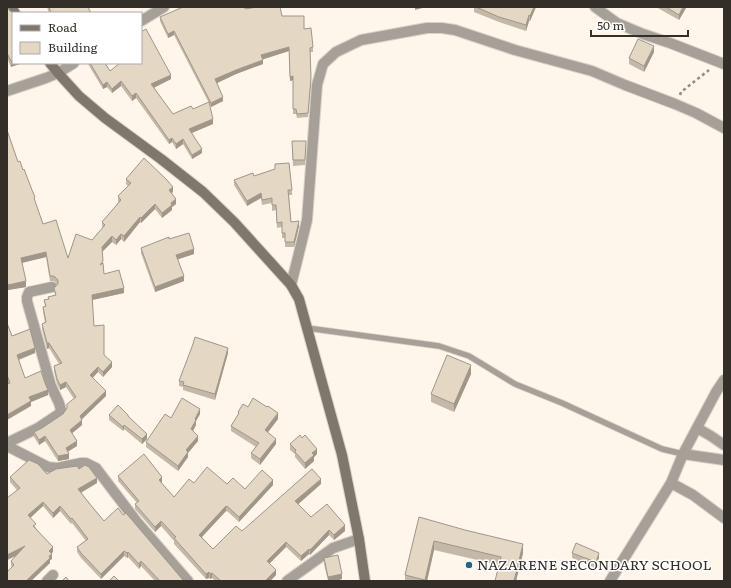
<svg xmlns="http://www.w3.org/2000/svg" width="731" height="588" font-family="Literata,serif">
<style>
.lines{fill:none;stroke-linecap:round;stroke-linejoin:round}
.lane-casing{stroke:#d9d2c7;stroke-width:7}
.street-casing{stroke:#d9d2c7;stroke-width:12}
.secondary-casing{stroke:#d9d2c7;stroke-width:12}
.path{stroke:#918b82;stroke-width:2.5;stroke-dasharray:3 3;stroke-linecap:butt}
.lane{stroke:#a6a099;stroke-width:5.5}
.street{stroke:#a6a099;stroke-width:10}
.secondary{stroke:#7f776c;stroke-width:10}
.wall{fill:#c4b9a9}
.shaded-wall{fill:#a09689}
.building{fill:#e4d7c4;stroke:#a09689}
.poi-dot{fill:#29667d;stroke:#fff;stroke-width:1.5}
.labels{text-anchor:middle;stroke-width:3;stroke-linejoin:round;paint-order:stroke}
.poi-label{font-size:14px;fill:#332e27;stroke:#fff;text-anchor:start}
</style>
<rect width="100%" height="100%" fill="#fef6ea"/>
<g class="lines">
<defs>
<path id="lane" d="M307,328L439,346L469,356L515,384L562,403L662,449L683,454"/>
<path id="street" d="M595,7L617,23L643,34L670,43L724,64
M141,21L164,7
M7,91L46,78L58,73L74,63
M291,285L298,257L307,220L317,85L323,64L336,52L361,40L427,28H442L455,30L515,50L592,71L625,85L675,104L696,113L724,128
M697,428L711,436L724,445
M7,443L38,428L59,414L61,410L59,403L51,386L27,301V297L29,292L52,287
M7,446L48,467L57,468L81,463H86L96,468L137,522L188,581
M683,454L724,460
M671,483L693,495L724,518
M47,581L53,575
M287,581L333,548L359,539
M610,581L671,483L683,454L716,392L724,380"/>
<path id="secondary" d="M11,7L15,13
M50,63L58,73L79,96L105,118L161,159L203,192L234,222L291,285L299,299L342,455L359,539L365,581"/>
</defs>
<use href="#lane" class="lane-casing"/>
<use href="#street" class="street-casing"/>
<use href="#secondary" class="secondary-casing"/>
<path class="path" d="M680,95L681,92L709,70"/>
<use href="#lane" class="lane"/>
<use href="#street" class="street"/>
<use href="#secondary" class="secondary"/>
</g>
<path class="wall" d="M7,7L12,13L11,67L7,58Z
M47,7H88L91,13H49Z
M474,7H536L530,21H529L526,31L499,22L474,12Z
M656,7H686V8L679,20Z
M245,9L282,16L304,29L313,47V52H310L311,83L308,117L297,118L296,114H293V80L290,81L289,51L263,59V64L236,74L217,83L223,101L211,107L174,35L168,38L160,21V17Z
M654,52L644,72L629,64V58Z
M88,63H105L110,71L171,79L154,88L173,114L193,109L213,124L192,133L202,153L192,159L183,144L176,149L172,142L169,144L136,98L132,101L121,86L112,93L107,87L103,89L88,64Z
M7,130L18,162L35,202L43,224L68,258L92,240L103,228L102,227V222L119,202H118V196L128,186L126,184V179L173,192L171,193L176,204L172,207V210L162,218L155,209L141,223L140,222L124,242L121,239L116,245L112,242L102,252L104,274L124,293L92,300L94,326L104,355L112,367L103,377L98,372L93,378L106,396L82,419V425L72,433L77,446L68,451L69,459L58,461L45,441L39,445L34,437V432L42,428L63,414L74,399L66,387L60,390L57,384L54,371V366L59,364L49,348L47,349L42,329V324L45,322L43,312V307L45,306L44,300L48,299V297L55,295L54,288L58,285L54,281H50L46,257L22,263L26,287L8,290L7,284Z
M306,146L305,165L293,166L292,147Z
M275,164L292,190V195H289L291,222L299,226L294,247H285V238H282V227L277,228L276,210L272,211V203L262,205L261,198L247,206L234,185V180L254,176L275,169Z
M169,239L194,254L178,259L184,281L155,292L141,253V248Z
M7,323L12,336L35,353L19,360L25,378L48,395L31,402V406L8,384L7,381Z
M228,353L215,400L183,390V387L179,386V381Z
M471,374L454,412L431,402V394Z
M248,407L278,419L268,432L276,444L260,465L251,458V453L256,447L231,431V426L238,415V412Z
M200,414L196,421V425L193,431L198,441L188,453V457L178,471L146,447V442L171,418Z
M109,415L128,416L147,439L142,444L124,429L123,431L109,420Z
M290,444L317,454L314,457V461L305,469L295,457V454L290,450Z
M79,469L97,483L81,493L104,521L185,581H155L141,566L139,569L128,557L127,558L124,556L101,579L81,558L77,552V547L86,541L72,523L71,524L60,511L53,518L43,506L30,518L36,528L53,552L51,553L52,559L50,560V563L31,581H7L12,567L11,566V561L16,556L7,560V499L17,490L10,482V477L47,474Z
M118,476L162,482L161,483L174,497L194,483L227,484L245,489L273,485L239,522L227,511L226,512V511L202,537L213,549L242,531L321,484L298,504L311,517L345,531L334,540L329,535L310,555L309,554L301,561L286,547L269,564L276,575L270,581H215L212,578L210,579L209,578L206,579L174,544V541L161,526L155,532L135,509V504L137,503L118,481Z
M419,517L523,553L516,581H495L499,565L434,550L427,581H405V575Z
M572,553L599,558L596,568L572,558Z
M324,558L342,579L335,581H328L324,564Z"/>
<path class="shaded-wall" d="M415,7H426L415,10Z
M534,7H536L530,21V16Z
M683,7H686V8L679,20V15Z
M529,15V21L526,31V25Z
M174,31V35L168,38V34Z
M654,46V52L644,72V66Z
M289,47V51L261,60V55Z
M263,60V64L236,74L215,84V79L236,70Z
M11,61H13V63H23L11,67Z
M171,75V79L151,89V84Z
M293,76V80L290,81V77Z
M121,81V86L112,93V89Z
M107,82V87L103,89V85Z
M136,93V98L132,101V96Z
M223,97V101L211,107V103Z
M213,119V124L189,134V129Z
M172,138V142L169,144V140Z
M183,139V144L176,149V144Z
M202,149V153L192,159V155Z
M173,187V192L169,195V190Z
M261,193V198L247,206V201Z
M176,199V204L172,207V210L162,218V213L171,203Z
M155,204V209L141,223V218Z
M140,217V222L124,242V236Z
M299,221V226L294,247V242Z
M121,234V239L116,245V240Z
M112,236V242L102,252V247Z
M194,249V254L176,260V255Z
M46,252V257L21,263V258Z
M184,276V281L155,292V287Z
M26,281V287L8,290V285Z
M124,288V293L92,300V295Z
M47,343H49V348L47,349Z
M35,348V353L17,360V355Z
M228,348V353L215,400V394Z
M112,362V367L103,377V372Z
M471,365V374L454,412V404Z
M98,367V372L90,380V375Z
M66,382V387L60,390V385Z
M48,390V395L31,402V406L7,420V415L29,397Z
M106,391V396L80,421V416Z
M200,409V414L196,421V425L191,434V429L195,419Z
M278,413V419L265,436V430Z
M82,420V425L70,435V430Z
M124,425V429L123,431V427Z
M147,434V439L142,444V439Z
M45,436V441L39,445V440Z
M198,436V441L188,453V457L178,471V466L186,450Z
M276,439V444L260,465V459Z
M77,441V446L66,453V448Z
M317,449V454L314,457V461L305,469V463L312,453Z
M69,454V459L58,461V456Z
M162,477V482L159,485V480Z
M97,478V483L78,494V489Z
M321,479V484L295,507V501Z
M273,480V485L239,522V517Z
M43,502V506L28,520V515Z
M60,506V511L53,518V513Z
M226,506V511L199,540V535Z
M161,521V526L155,532V527Z
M345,525V531L334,540V535Z
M329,530V535L310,555V550Z
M434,541V550L427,581H425Z
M286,542V547L267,566V561Z
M523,544V553L516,581H514Z
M25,546V551L7,560V555Z
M53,547V552L49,556V551Z
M309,549V554L301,561V556Z
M124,551V556L101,579V574Z
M128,552V557L127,558V553Z
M599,553V558L596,568V562Z
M52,554V559L50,560V563L31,581H26Z
M141,561V566L139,569V564Z
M276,570V575L270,581H265Z
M209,572V578L206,579V574Z
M212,573V578L210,579V574Z
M342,574V579L335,581H328V577Z"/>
<path class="building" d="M7,7L10,11L13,13V61H11L7,53Z
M49,7H88L91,13H51Z
M183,7H245V9L257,7H280L282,16H304V29L311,28L313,47L310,48L311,78L308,113L297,114L296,109H293V76L290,77L289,47L261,55L263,60L236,70L215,79L223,97L211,103L174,31L168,34L160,17Z
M476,7H534L530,16L529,15L526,25L499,17Z
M666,7H683L679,15Z
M146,29L171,75L151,84L173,114L191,106L193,109L209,102L213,119L189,129L202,149L192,155L183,139L176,144L172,138L169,140L136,93L132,96L121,81L112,89L107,82L103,85L90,63H105L110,71L120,63H141V32Z
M638,39L654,46L644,66L629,58Z
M7,130L18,162L20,161L23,170L24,169L32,190L35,197L34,198L43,224L56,220L68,258L76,234L92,240L105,225L102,222L121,200L118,196L131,183L126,179L144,158L166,179L173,187L169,190L176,199L171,203L172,205L162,213L155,204L141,218L140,217L124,236L121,234L116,240L112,236L102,247L103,261L100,265L103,263L104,274L119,270L124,288L92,295L94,326L104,325V355L112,362L103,372L98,367L90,375L106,391L80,416L82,420L70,430L77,441L66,448L69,454L58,456L45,436L39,440L34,432L42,428L63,414L67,408V404L76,397L66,382L60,385L57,379L54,366L62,363L49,343H47L42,324L46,322L43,307L46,306L44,300L49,299L48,297L56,295L54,288L58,284V280L54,276H50L46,252L21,258L26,281L8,285L7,279Z
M292,141H306L305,160H293Z
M289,163L292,190H288L291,222L299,221L294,242H285V233H282V222L277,223L276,205H272V198L262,200L261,193L247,201L234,180L253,173L254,176L275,169V164Z
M189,233L194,249L176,255L184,276L155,287L141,248L169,237V239Z
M7,323L12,336L30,329L35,348L17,355L25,378L41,371L45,383L48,390L29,397L31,401L7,415V384L10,383L7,375Z
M195,337L228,348L215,394L183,385L184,382L179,381L193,344Z
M447,355L471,365L454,404L431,394Z
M182,398L200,409L195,419L196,420L191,429L198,436L186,450L188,452L178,466L146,442L165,414L171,418Z
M253,398L267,407L268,406L278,413L265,430L276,439L260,459L251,453L259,443L231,426L239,413L238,412L243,404L248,407Z
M118,405L128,415V416L147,434L142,439L124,425L123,427L109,415Z
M300,435L302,438L305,435L317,449L312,453L314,455L305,463L295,452L296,450L290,444Z
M144,454L162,477L159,480L174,497L189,479L194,483L207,467L227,484L233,478L245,489L262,470L273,480L239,517L227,506L226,507V506L199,535L213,549L236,526L242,531L312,469L321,479L295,501L311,517L327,504L345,525L334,535L329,530L310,550L309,549L301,556L286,542L267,561L276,570L265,581H221L212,573L210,574L209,572L206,574L174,538L176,537L161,521L155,527L135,504L139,501L118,476Z
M29,460L38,464L47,474L56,469L77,466L79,469L85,465L89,467L97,478L78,489L89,503L104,521L118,508L123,515L126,513L183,580L185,581H160L141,561L139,564L128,552L127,553L124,551L101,574L81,553L77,547L88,539L72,518L71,519L60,506L53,513L43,502L28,515L36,524L33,526L53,547L49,551L52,554L49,556L50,558L26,581H7V572L14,565L11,561L25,546L7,555V498L20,488L10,477Z
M419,517L465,530L523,544L514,581H495L501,557L434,541L425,580L405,575Z
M576,543L599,553L596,562L572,553Z
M338,555L342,574L328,577L324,558Z
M114,576L119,581H109Z
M66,577L69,581H62Z"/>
<circle class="poi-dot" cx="469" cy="565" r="4"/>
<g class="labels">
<g class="poi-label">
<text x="477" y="570">NAZARENE SECONDARY SCHOOL</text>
</g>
</g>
<rect width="731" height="588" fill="none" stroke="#332e27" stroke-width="16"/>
<rect x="12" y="12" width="130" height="52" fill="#ffffff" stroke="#adaba9"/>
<rect x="20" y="25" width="20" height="6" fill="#7f776c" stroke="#adaba9"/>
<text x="48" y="32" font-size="12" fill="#332e27">Road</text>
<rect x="20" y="42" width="20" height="12" fill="#e4d7c4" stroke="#adaba9"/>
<text x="48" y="52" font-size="12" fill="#332e27">Building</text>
<path d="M591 30v6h97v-6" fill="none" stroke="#332e27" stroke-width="2"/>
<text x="597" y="30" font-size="12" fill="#332e27" stroke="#ffffff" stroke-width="3" paint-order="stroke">50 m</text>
</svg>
